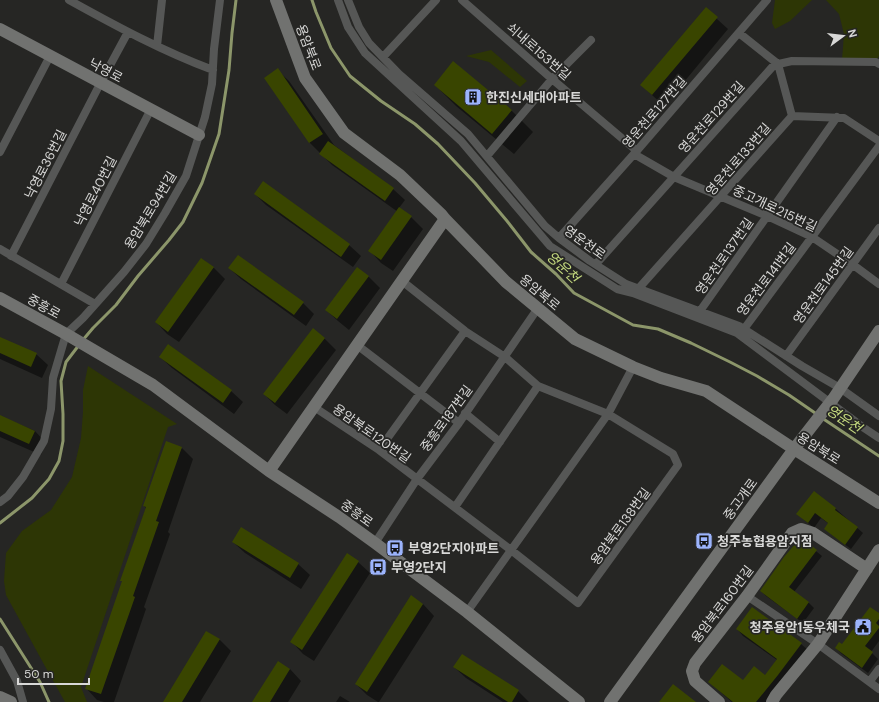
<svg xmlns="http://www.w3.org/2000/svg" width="879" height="702" font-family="'DM Sans','Noto Sans KR',sans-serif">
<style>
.green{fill:#2d3605}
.shadow{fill:#0007}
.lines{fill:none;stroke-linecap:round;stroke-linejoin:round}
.stream{stroke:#8c966a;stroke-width:3}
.building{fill:#394500}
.street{stroke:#565756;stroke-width:8}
.secondary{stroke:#717270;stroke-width:12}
.labels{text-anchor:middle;stroke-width:3.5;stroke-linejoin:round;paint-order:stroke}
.street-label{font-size:13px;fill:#d8d8d7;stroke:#262624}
.poi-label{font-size:13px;font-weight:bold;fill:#d8d8d7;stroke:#262624;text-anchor:start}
.water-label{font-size:14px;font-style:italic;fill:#c4d97e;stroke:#262624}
</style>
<rect width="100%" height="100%" fill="#262624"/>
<path class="green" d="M775,0H812L790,21L775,29L772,23Z
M826,0H879V56L876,61L842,60L844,34L839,14Z
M491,50L527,81L520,87L489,62L466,56Z
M88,366L177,424L168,427L81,687L87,702H65L46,668L6,595L4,581L6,553L22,531L51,510L72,477L81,438L83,412V390Z"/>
<path class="shadow" d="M706,9L728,29L664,106L641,85Z
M277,70L289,81L334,145L393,189L405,200L399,208L411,217L423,229L393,271L381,263L370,251L398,212L332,165L310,143L265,78Z
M435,85L511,110L533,132L514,154L456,106Z
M255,194L349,245L361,256L353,267L266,205Z
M202,259L214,268L225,279L179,342L167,334L156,322Z
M229,268L303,303L314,314L306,326L241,279Z
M368,276L380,288L349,330L338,321L326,310Z
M0,338L36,354L48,365L42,378L0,359Z
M324,338L336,350L287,414L275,405L264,394Z
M169,345L231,391L243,402L234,414L172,368L160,357Z
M0,416L35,431L46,443L41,455L0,437Z
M182,448L193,459L168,532L170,534L144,607L146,609L114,702H104L97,700L86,688L123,582L121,580L146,508L144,506Z
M814,493L836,509L863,533L851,549L831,534L829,524L821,518L814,528L797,514Z
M233,542L298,564L310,575L301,589L245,553Z
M806,543L822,556L794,592L809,603L814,608L803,623L766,596L761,591Z
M347,555L358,562L370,573L314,661L303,654L292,642Z
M423,604L434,616L379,702H378L367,695L356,684Z
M879,615V641L871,652L878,659L868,673L842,654L836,648L842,645Z
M737,629L801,644L808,650L768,702H734L733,701L732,702L709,682L743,681L765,676L777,660L743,636Z
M207,632L220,640L231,651L200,702H164Z
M454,667L518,691L529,702H503L466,678Z
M290,669L301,681L288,702H253Z
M340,696L350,702H336Z"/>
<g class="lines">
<path class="stream" d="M312,0L316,12L331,48L350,76L381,101L415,124L438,144L475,183L507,221L531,252L556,274L574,293L633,325L658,329L691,343L730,362L757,376L789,395L818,415
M82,341L93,328L116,305L138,276L169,240L183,222L202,183L219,134L229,70L232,33L236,0
M822,418L879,456
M0,523L32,498L49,479L59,461L63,441V414L61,381L66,362L79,345
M0,619L40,682L49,702"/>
</g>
<path class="building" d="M706,7L718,17L652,95L640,85Z
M453,61L512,110L492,134L434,85Z
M278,68L323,134L309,143L264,78Z
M328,141L394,188L385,201L319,154Z
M263,181L350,244L341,257L254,194Z
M399,207L412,216L381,260L368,251Z
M238,255L304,302L294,315L228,268Z
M201,258L214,267L168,332L155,322Z
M357,267L369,276L337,319L325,310Z
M313,328L325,338L275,403L263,394Z
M0,337L37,353L31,367L0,353Z
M168,344L232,390L223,403L159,357Z
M0,415L35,431L29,444L0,431Z
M166,441L182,447L156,521L159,522L133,596L135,597L101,694L85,689L122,581H120L146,507L143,506Z
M814,491L836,508L835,510L858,527L845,545L824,529L828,523L815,513L808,523L796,514Z
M241,527L299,563L290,578L232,542Z
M807,542L817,550L789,587L809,602L797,619L760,591L784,557L796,543Z
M347,553L359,561L302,650L290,642Z
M411,595L423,604L367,692L355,684Z
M752,607L802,643L778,675L756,702H733L708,682L722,664L743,680L754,666L765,675L777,659L736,629Z
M870,607L879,613V619L876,623L879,626V628L865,646L873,652L862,668L835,648L839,642L842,644Z
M206,631L220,639L182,702H163Z
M462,654L519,690L512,702H508L453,667Z
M278,661L290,669L270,702H252Z
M673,684L696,702H659Z"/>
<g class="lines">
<path class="street" d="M69,0C116,26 162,51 213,70
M338,0L348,27L365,53L461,141L550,246L617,289L633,293L737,333L864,428L879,438
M348,0L359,27L369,43L399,74L468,134L545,226L559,238L590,261L626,284L739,326L802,366L840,388L879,416
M462,0L552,79L637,151
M739,33L778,64L792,116
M157,46L162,0
M383,57L436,0
M0,152L50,56
M634,154L674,177L767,216L812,237L852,264L879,284
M487,156L552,79L591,40
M559,238L634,154L767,0
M0,249L95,304
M11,256L101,82L128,32
M596,264L774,65L792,61L876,62L879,64
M61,284L151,109
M639,288L792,116L844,118L879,141
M700,311L837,117
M744,329L879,146
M357,345L459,423
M786,356L879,228
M314,407L379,450L511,550L578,603L678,465L673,454L608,414L538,386L505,357L465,331L402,281
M465,413L500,442
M379,450L465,331
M0,502L8,496L23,477L44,441L51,409L53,378L66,334L83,318L124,272L146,244L165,213L186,176L205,117L212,84L214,49L220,0
M455,507L538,386
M375,543L417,479L459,423L538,308
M747,596L818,644L879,689
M467,612L608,414L633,367
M0,650L17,681L23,702
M870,681L879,669"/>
<path class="secondary" d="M276,0L305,78L344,133L400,175L441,214L445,219L506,282L575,339L633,367L661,378L706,391L794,449L879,503
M0,29L199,135
M0,298L66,334L153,385L269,471L339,517L375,543L467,612L579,702
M269,471L445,219
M0,697L11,702
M610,702L794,449L833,399L879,331
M719,702L695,681L692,671L695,663L747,596L792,533L801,529L813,533L867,569
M772,702L776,695L818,644L879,550"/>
</g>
<defs>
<symbol id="building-square" viewBox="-11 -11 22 22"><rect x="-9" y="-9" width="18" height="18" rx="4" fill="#9cb4fd" stroke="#262624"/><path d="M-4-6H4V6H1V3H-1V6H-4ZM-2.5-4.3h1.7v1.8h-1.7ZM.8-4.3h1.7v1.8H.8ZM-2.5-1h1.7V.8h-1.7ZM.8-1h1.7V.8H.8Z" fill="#111"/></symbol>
<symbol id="bus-square" viewBox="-11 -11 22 22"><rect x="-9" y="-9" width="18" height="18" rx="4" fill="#9cb4fd" stroke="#262624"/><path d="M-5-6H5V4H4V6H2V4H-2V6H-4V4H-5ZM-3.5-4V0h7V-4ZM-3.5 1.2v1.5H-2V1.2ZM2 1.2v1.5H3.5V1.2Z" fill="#111"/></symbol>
<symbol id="civic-square" viewBox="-11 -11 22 22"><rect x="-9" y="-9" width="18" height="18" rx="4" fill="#9cb4fd" stroke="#262624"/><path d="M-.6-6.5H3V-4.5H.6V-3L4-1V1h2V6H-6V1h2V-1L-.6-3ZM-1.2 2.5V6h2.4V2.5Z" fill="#111"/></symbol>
</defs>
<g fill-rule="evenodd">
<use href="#building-square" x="463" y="87" width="20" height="20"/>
<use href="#bus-square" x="694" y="531" width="20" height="20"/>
<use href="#bus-square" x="385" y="538" width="20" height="20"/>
<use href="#bus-square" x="368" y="557" width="20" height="20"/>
<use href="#civic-square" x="853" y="617" width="20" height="20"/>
</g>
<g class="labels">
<g class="street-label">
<text transform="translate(309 47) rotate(69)" y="5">용암북로</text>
<text transform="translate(539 51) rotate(41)" y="5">쇠내로153번길</text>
<text transform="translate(106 70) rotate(28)" y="5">낙영로</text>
<text transform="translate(654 112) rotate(-49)" y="5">영운천로127번길</text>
<text transform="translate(711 117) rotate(-48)" y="5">영운천로129번길</text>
<text transform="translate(738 159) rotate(-49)" y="5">영운천로133번길</text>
<text transform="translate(45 164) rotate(-63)" y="5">낙영로36번길</text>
<text transform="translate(95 191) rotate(-63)" y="5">낙영로40번길</text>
<text transform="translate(775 208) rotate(25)" y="5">중고개로215번길</text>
<text transform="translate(150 210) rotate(-59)" y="5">용암북로94번길</text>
<text transform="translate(585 242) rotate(36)" y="5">영운천로</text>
<text transform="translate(724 256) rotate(-55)" y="5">영운천로137번길</text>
<text transform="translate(766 279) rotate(-53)" y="5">영운천로141번길</text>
<text transform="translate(823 285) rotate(-54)" y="5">영운천로145번길</text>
<text transform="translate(540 292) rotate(40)" y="5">용암북로</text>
<text transform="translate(44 306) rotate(29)" y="5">중흥로</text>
<text transform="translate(446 418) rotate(-54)" y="5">중흥로187번길</text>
<text transform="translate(372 433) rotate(35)" y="5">용암북로120번길</text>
<text transform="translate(819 448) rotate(32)" y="5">용암북로</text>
<text transform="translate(740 499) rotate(-54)" y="5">중고개로</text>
<text transform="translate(357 513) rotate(36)" y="5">중흥로</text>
<text transform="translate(620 526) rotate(-54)" y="5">용암북로138번길</text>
<text transform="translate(722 604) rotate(-53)" y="5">용암북로160번길</text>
</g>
<g class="poi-label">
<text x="486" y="102">한진신세대아파트</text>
<text x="717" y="546">청주농협용암지점</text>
<text x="408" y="553">부영2단지아파트</text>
<text x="391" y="572">부영2단지</text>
<text x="850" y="632" text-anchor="end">청주용암1동우체국</text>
</g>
<g class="water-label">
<text transform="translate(563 267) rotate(43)" y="5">영운천</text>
<text transform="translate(844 419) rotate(34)" y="5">영운천</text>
</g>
</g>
<g transform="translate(843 36) rotate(75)" stroke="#262624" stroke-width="3" paint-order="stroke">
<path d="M0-3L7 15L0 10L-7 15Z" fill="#d8d8d7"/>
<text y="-6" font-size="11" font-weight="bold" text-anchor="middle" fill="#d8d8d7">N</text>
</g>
<path d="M18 678v6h71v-6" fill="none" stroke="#d8d8d7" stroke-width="2"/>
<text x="24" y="678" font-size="12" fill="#d8d8d7" stroke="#262624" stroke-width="3" paint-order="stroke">50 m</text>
</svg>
